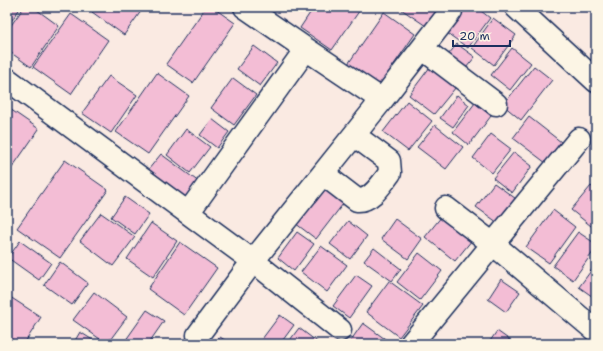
<svg xmlns="http://www.w3.org/2000/svg" width="603" height="351" font-family="'Shantell Sans',sans-serif">
<style>
.building{fill:#f3bdd5;stroke:#1b2f5e}
.lines{fill:none;stroke-linecap:round;stroke-linejoin:round}
.minor-casing{stroke:#1b2f5e;stroke-width:25}
.minor{stroke:#fcf5e5;stroke-width:22}
</style>
<rect width="100%" height="100%" fill="#faeae2"/>
<filter id="ink" filterUnits="userSpaceOnUse"><feTurbulence type="fractalNoise" baseFrequency=".025" numOctaves="2"/><feDisplacementMap in="SourceGraphic" scale="8" xChannelSelector="R" yChannelSelector="G"/><feConvolveMatrix kernelMatrix="1 2 1 2 8 2 1 2 1" color-interpolation-filters="sRGB"/></filter>
<g filter="url(#ink)">
<path class="building" d="M7,7H21L7,27Z
M24,7H33L59,26L31,67L7,50V31Z
M96,7H144L124,35L92,12Z
M206,7H212L235,23L193,83L166,64Z
M314,7H362L332,50L300,28Z
M398,7H439L426,26Z
M466,7H476L490,18L468,48L447,33Z
M384,12L415,34L379,86L348,64Z
M71,14L108,40L71,94L33,67Z
M493,18L516,35L494,65L472,48Z
M457,44L475,57L466,68L448,55Z
M254,46L277,63L260,86L237,69Z
M512,48L531,63L510,90L491,75Z
M534,66L552,80L521,120L503,105Z
M430,67L456,87L434,114L409,95Z
M157,73L189,96L148,154L116,132Z
M109,76L137,95L111,133L82,113Z
M233,78L256,95L234,125L211,108Z
M457,95L469,105L453,127L440,118Z
M407,101L432,121L408,151L383,132Z
M475,103L491,116L469,145L453,132Z
M7,107L39,129L7,175Z
M529,117L561,142L546,163L513,138Z
M212,119L229,132L217,148L200,135Z
M435,125L463,147L446,169L417,147Z
M186,129L210,147L190,173L167,155Z
M491,134L511,149L492,173L473,158Z
M514,152L532,166L512,193L493,178Z
M161,154L203,185L190,201L148,170Z
M65,160L108,190L60,258L17,228Z
M321,181L346,200L316,239L291,220Z
M494,183L519,201L501,225L476,207Z
M591,186L596,190V230L571,210Z
M125,197L149,214L135,234L111,217Z
M553,210L575,227L549,263L526,247Z
M101,213L135,237L113,266L80,241Z
M442,216L472,240L455,261L425,237Z
M395,219L422,239L408,259L381,239Z
M348,221L367,236L350,259L330,244Z
M151,223L177,241L153,277L127,259Z
M297,232L314,244L294,271L278,258Z
M578,232L596,244V248L573,280L553,266Z
M20,241L51,263L39,280L8,258Z
M180,242L217,268L184,315L148,289Z
M321,246L347,265L327,292L301,272Z
M374,248L401,269L392,281L364,261Z
M419,253L442,271L420,300L397,282Z
M60,262L88,283L72,305L44,285Z
M596,264V299L579,287Z
M356,275L372,286L349,318L333,306Z
M501,279L520,292L506,312L488,299Z
M389,281L423,306L399,337L366,312Z
M94,292L127,317L107,344L73,320Z
M7,295L41,317L24,344H11L7,342Z
M147,310L164,321L148,344H123Z
M280,315L294,325L280,344H261L259,343Z
M363,323L392,344H351L349,343Z
M299,328L320,344H287Z
M497,331L511,341L509,344H488Z
M80,332L99,344H73Z
M220,337L231,344H215Z"/>
<g class="lines">
<defs>
<path id="minor" d="M516,7L596,81
M306,49L382,100L451,11
M423,49L496,104
M7,79L188,213L306,49L245,7
M323,174L357,200C372,201 382,183 390,173L389,161L354,135
M446,208L493,244L596,331
M188,213L253,261L340,330
M198,335L253,261L382,100
M411,344L579,139"/>
</defs>
<use href="#minor" class="minor-casing"/>
<use href="#minor" class="minor"/>
</g>
</g>
<rect width="603" height="351" fill="none" stroke="#fcf5e5" stroke-width="24"/>
<rect x="12" y="12" width="579" height="327" fill="none" stroke="#1b2f5e" stroke-width="1.5" filter="url(#ink)"/>
<path d="M453 40v6h57v-6" fill="none" stroke="#1b2f5e" stroke-width="2"/>
<text x="459" y="40" font-size="12" fill="#1b2f5e" stroke="#fcf5e5" stroke-width="3" paint-order="stroke">20 m</text>
</svg>
